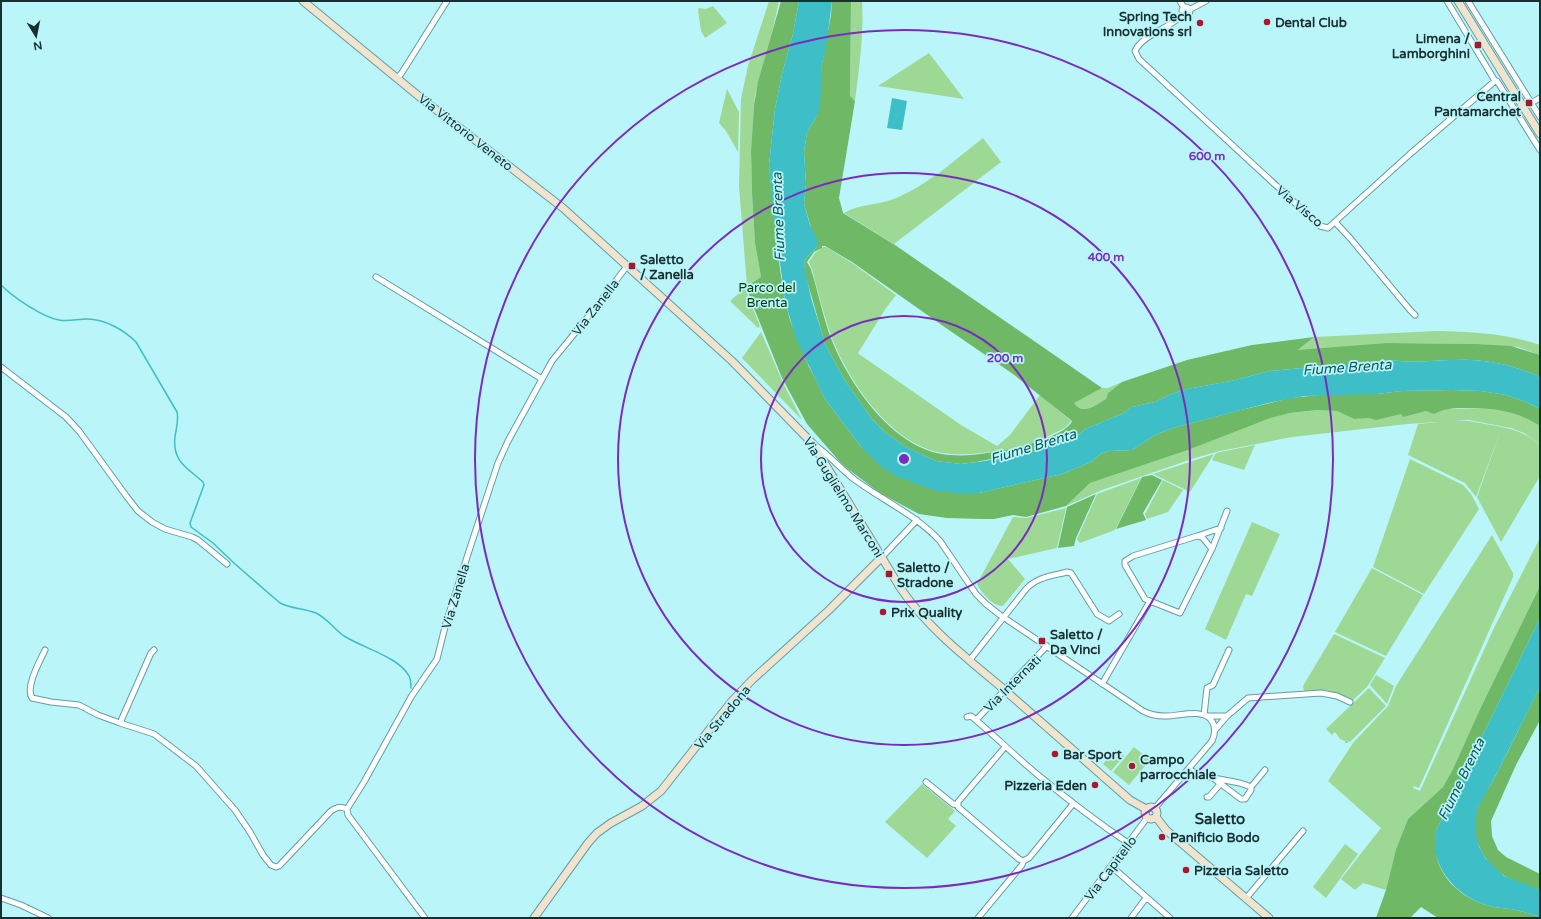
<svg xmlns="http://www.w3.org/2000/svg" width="1541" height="919" font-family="'Varela Round',sans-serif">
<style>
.green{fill:#9ed895}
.forest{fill:#6fb866;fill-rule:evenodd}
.water{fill:#3ebec6}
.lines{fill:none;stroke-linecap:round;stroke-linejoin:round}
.stream{stroke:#3ebec6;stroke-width:1.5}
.street-casing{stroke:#649da2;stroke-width:7}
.secondary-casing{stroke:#649da2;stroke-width:9}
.street{stroke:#fff;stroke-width:5}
.secondary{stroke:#f0e4cf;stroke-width:7}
.ring{fill:none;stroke:#7b2cbf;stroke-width:2}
.poi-dot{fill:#ab162b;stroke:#baf5fa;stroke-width:1.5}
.labels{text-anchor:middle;stroke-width:3.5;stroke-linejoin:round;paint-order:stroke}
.poi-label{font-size:13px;font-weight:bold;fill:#172f31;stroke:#baf5fa;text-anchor:start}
.street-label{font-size:13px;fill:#172f31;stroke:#baf5fa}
.park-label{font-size:13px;fill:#033800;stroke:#baf5fa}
.water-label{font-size:14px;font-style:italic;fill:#0d575b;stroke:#baf5fa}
.quarter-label{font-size:15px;font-weight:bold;fill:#172f31;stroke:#baf5fa}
.centre{fill:#7b2cbf;stroke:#baf5fa;stroke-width:2}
.ring-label{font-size:12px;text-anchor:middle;font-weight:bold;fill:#7b2cbf;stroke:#baf5fa;stroke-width:3.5;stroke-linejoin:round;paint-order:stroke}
</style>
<rect width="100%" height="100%" fill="#baf5fa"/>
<path class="green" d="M769,1H779L772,33L755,95L754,105L751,151L752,193L755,243L761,277L747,286L739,186L741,99L748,66Z
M851,1H862C864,35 859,68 855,101L850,97Z
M713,6L727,23L705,38L701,31L698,10L699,8L706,9Z
M929,53L964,99L878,86Z
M727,89L739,112L738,152L726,131L719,123Z
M983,138L1001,162L894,244L844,213C859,204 878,205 894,199C928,185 955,160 983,138Z
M823,247H826L852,263L896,295L886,308L858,353L859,354L961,425L997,446L1010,435L1040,395L1071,421L1065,428C1054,433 1043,439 1032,443C1008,451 967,457 942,453C889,444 844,376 828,327C822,308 817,288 812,269L809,262L815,253Z
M746,287L749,299L760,326L758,328L730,301Z
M1436,331C1471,332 1506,333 1540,345V355L1518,347L1477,344L1386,343L1297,351L1314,337Z
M761,332L784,385L802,420L742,358Z
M1122,382L1108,393L1106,399C1094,405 1084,416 1073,403L1102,388H1108Z
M1490,408C1508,411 1524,416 1540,426V444L1524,433L1511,428L1469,420L1407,424L1292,437L1220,451L1195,458L1102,490L1066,506L1090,483L1188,450L1270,417L1290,413L1317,410L1337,411L1354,419L1444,409Z
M1450,421H1469L1502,427L1476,497L1465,483L1408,455L1418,424Z
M1502,427C1516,430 1529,435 1540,445V476L1501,542L1477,497Z
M1255,445L1244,470L1212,460L1216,453Z
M1214,454L1190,492L1153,474Z
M1410,459L1463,485L1471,494L1479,509L1424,594L1373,567Z
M1141,478L1115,530L1080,543L1077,539L1097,494Z
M1163,480L1183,490L1168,512L1147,519L1145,514Z
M1066,508L1057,548L1008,559L1025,579L1003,606C992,606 982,593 977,584L1013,517L1026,518Z
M1252,522L1280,534L1252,596L1246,594L1226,640L1205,629Z
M1492,535L1513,573V577L1419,788L1414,786L1413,788L1420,791L1494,628L1540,538V586L1480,709L1453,769L1443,787L1408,819L1396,849L1386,890L1363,883L1355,890L1341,879L1381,828L1328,781L1353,743L1388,706L1396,686Z
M1372,568L1423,595L1386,656L1335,632Z
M1334,634L1385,658L1367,687L1352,701L1326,690L1304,691L1303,686Z
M1376,675L1394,686L1387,704L1370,685Z
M1369,688L1386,706L1350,742L1348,741V743H1345V741L1340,739L1335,732L1332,735L1326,729Z
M1134,747L1150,760L1129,785L1113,772Z
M1115,749L1124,756L1111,771L1103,764Z
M922,784L955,811L948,819L956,826L927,858L885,822Z
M1345,844L1358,854L1326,898L1313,887Z"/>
<path class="forest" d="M781,1H799L793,34L782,74L775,109L769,165L780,269L785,301L790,320L809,367L817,382L825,399L862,448L957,493H979L1062,474L1091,462L1100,454L1109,451L1132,450L1155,435L1173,428L1237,411L1290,398L1329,394H1377L1402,391L1452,390L1481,391L1506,395L1526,402L1540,409V426C1516,411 1496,408 1468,408C1455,408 1445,408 1434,414L1426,411L1403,417L1401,414L1376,420L1369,418L1354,419L1337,411L1317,410L1290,413L1270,418L1188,450L1090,483L1066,506L1026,517L1013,515L994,519H982L947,518L919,514L880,493L848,469L840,462L807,424L782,378L750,298L747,286L761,277L755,243L752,193L751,151L754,105L758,82Z
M832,1H851L850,96L855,101L839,198L843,213L895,245L1102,388L1074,403C1083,416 1095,405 1106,399L1108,393L1122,382L1187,360L1252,345L1314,337L1298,350L1386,343L1477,344L1511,346L1540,355V377C1518,367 1495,361 1471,360C1444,359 1417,364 1390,360L1270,371L1231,381L1187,389L1169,395L1155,402L1132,407L1122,414L1085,429L1080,434L1061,440L1054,445L1037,451L1022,453L976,462L961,464L936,461L906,447L886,433L872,419L844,379L824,342L822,333L806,277L804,264L806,258L817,247L804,204L806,184L804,152L807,132L817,116L822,64L831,15ZM822,246H825L852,262L946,328L1013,374L1072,421C1067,434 1028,445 1014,448C990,453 966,458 942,454C888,445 843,376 827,327C821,308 817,288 811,269L807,262L814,252L822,248Z
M1152,475L1162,480L1143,513L1146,520L1116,529L1142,477Z
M1096,494L1076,538L1074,546L1058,548L1067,507Z
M1540,586V618L1436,831C1436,838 1435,845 1436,852C1439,877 1460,896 1483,904C1494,908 1505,908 1516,910C1524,912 1532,914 1540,917V918H1438L1421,907L1410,918H1376L1386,890L1396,849L1408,819L1443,787L1453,769L1480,709Z
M1540,687V720L1516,765L1491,821L1492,836L1498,850L1506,857L1540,874V890C1528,886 1514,882 1503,875C1483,862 1468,833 1477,809C1483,795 1493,782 1499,769C1513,742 1526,714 1540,687Z"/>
<path class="water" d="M799,1H832L827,41L822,64L820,107L817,116L807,132L804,152L806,184L804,204L810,225L818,241L817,247L806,258L804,264L811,298L822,333L824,342L844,379L872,419L886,433L906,447L936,461L961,464L985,461L1022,453L1037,451L1054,445L1061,440L1080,434L1085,429L1122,414L1132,407L1155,402L1169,395L1187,389L1231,381L1270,371L1390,360C1418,364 1444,359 1471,360C1495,361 1518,367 1540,377V409L1526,402L1506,395L1481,391L1452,390L1402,391L1377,394L1304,396L1268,403L1173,428L1155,435L1132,450L1109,451L1100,454L1091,462L1062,474L979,493H957L936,491L896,476L880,466L862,448L825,399L796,339L785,301L773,208L769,165L775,109L782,74L793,34Z
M892,98L907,101L902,130L887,128Z
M1540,618V687L1497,773L1477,809L1476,820V833L1479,847L1486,859L1504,876L1540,890V917C1532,914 1524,912 1516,910C1505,908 1494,908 1483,904C1453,893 1429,864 1436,831Z"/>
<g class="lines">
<path class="stream" d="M1,285C13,297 42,317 59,320C68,322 78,319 87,319C105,319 124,330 136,342L177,412C179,420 176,429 175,437C172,462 188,468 203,482L204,485L190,523L191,527L213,543L235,564L280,603C291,609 304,608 316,613C327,618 334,629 344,636C363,648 399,657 409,676C411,680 411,684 411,688"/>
<defs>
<path id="street" d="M1180,1L1184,8
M1447,1L1495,81H1497L1540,150
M1468,1L1540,117
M1182 11a4 4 0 1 1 8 0a4 4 0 1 1-8 0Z
M1189,10L1206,1
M1183,14C1170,29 1143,34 1135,51L1139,59L1320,226L1328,228L1410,154L1495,81
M397,78L401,74L447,1
M1531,103L1540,98
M1335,222L1350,238L1410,310L1415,315
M376,277L542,379
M1,367L66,417L79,431L127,497L138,511L152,522L165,529L192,537L198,540L227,564
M815,445C830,456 841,469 855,480C884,501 916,515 940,541L976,594L986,604L1000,615L1143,711C1149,714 1157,716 1164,716C1178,717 1202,707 1212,721C1216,727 1215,734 1212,741L1155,808
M1197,536L1221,528
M1212,549L1202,537L1197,536L1133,556L1125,561V565L1145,599L1180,613L1212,549L1227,511
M882,557L917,520
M45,650C40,661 25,687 32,698L51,702L79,705L98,715L120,723
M154,650L151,653L120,723L154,734L196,766L235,810L250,832L263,855L271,865L276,867L279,866L331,811C337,807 340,806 347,809
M969,661L1026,589C1037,577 1052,576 1067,572L1071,573L1097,614L1109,621L1119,614
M1102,684L1150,601
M1204,715L1207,688L1213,685L1229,650
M1207,716H1227L1248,698L1321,693L1337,696L1350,702
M967,717L971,716C993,734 1015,756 1038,775C1067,799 1097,822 1128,843
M977,719L1047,646
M1215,730L1227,716
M1005,747L958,802V807L1019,859L1023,861
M1189,769C1207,781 1232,778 1251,787
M1213,778L1241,799H1245L1251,790V787L1265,770
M926,782L953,804L958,805
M1207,797H1209L1222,782
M1111,866L1170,918
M1248,896L1303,831
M1,898L21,905L48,918
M425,918L348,815L347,809L364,782L411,697L437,659L446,623L468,554L498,463L508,441L552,361L596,307L627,266
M978,918L1022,865L1023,861L1029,858L1073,804
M1072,918L1147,818
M1131,918L1146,898"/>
<path id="secondary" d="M303,1L421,98L563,208L732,361L813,444L901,589C928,628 964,656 1000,686C1043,724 1087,762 1130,800L1146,809
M1458,1L1540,134
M1145 813a6 6 0 1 1 12 0a6 6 0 1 1-12 0Z
M1156,817L1166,830L1269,918
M534,918L588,843L597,833L611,823L642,806L661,791L732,701L752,680L829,610L882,557"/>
</defs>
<use href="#street" class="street-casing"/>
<use href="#secondary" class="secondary-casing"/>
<use href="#street" class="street"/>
<use href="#secondary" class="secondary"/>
</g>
<g class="ring">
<circle cx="904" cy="459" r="143"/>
<circle cx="904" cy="459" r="286"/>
<circle cx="904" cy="459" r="429"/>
</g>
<g class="poi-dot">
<circle cx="1267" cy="22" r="4"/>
<circle cx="1200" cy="23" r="4"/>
<rect x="1474" y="41" width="8" height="8" rx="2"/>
<rect x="1525" y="99" width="8" height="8" rx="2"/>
<rect x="628" y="262" width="8" height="8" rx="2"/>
<rect x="885" y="570" width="8" height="8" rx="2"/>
<circle cx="883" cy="612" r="4"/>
<rect x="1038" y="637" width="8" height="8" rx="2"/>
<circle cx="1055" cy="754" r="4"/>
<circle cx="1132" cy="766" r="4"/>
<circle cx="1095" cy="785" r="4"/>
<circle cx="1162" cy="837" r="4"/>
<circle cx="1186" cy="870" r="4"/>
</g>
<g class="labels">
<g class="poi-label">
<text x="1192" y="21" text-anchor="end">Spring Tech<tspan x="1192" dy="15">Innovations srl</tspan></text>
<text x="1275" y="27">Dental Club</text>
<text x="1470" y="43" text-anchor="end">Limena /<tspan x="1470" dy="15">Lamborghini</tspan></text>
<text x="1521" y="101" text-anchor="end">Central<tspan x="1521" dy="15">Pantamarchet</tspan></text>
<text x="640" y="264">Saletto<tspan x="640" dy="15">/ Zanella</tspan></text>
<text x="897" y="572">Saletto /<tspan x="897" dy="15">Stradone</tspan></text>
<text x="891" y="617">Prix Quality</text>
<text x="1050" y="639">Saletto /<tspan x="1050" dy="15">Da Vinci</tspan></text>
<text x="1063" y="759">Bar Sport</text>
<text x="1140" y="764">Campo<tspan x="1140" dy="15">parrocchiale</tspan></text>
<text x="1087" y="790" text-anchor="end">Pizzeria Eden</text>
<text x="1170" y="842">Panificio Bodo</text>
<text x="1194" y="875">Pizzeria Saletto</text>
</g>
<g class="street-label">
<text transform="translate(466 132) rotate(38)" y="5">Via Vittorio Veneto</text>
<text transform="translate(1300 206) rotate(40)" y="5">Via Visco</text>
<text transform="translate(595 307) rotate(-52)" y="5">Via Zanella</text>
<text transform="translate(844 497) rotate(58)" y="5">Via Guglielmo Marconi</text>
<text transform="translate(455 596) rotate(-73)" y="5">Via Zanella</text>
<text transform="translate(1012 683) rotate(-45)" y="5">Via Internati</text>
<text transform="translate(722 717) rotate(-50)" y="5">Via Stradona</text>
<text transform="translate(1110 868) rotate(-53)" y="5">Via Capitello</text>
</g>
<g class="park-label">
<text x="767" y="292">Parco del<tspan x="767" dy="15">Brenta</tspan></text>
</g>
<g class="water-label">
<text transform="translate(778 217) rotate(-92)" y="5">Fiume Brenta</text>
<text transform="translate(1347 367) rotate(-4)" y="5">Fiume Brenta</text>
<text transform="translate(1033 446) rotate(-17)" y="5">Fiume Brenta</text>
<text transform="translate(1461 779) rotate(-64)" y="5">Fiume Brenta</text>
</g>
<g class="quarter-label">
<text x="1220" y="824">Saletto</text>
</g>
</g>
<circle cx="904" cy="459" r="6" class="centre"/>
<g class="ring-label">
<text x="1207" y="160">600 m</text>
<text x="1106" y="261">400 m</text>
<text x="1005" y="362">200 m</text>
</g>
<rect width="1541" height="919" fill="none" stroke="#172f31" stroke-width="4"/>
<g transform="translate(36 36) rotate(170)" stroke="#baf5fa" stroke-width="3" paint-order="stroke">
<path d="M0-3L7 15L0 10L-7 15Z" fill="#172f31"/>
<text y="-6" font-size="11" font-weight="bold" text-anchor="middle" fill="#172f31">N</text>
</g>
</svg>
